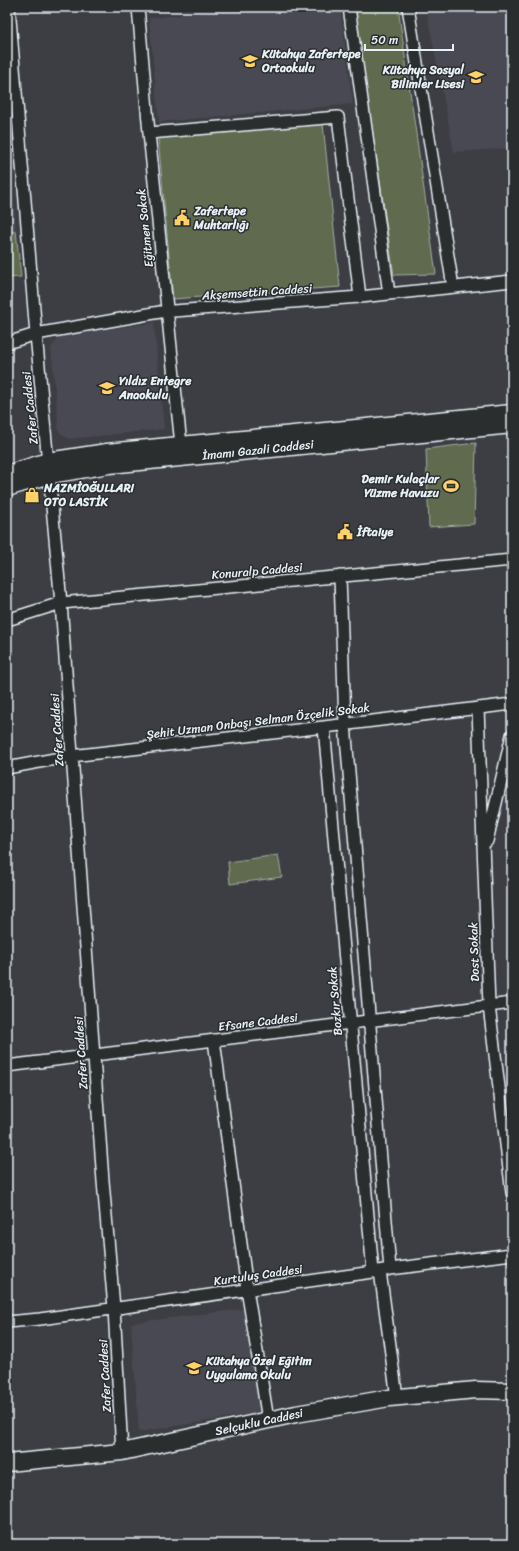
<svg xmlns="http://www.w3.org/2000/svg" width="519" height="1551" font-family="Sriracha,sans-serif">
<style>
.built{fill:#4a4952}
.green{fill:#5f6a50;stroke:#a4aea4}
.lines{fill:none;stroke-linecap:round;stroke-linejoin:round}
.street-casing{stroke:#e8f1f8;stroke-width:14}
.secondary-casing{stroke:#e8f1f8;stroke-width:19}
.street{stroke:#2a2d2e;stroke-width:11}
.secondary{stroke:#2a2d2e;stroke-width:16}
.labels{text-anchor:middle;stroke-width:3;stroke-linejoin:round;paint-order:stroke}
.poi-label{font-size:12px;font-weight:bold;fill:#e8f1f8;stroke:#2a2d2e;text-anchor:start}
.street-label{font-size:12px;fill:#e8f1f8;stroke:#2a2d2e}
</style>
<rect width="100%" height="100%" fill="#3d3e43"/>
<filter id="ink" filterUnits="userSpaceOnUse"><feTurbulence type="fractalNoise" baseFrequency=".025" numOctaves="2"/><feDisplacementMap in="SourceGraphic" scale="8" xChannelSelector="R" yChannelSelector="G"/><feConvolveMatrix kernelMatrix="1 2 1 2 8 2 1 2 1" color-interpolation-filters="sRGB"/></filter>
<g filter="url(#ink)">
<path class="built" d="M267,7H340L353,104L159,122L149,18Z
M426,7H512V148L454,152Z
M7,124L16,231L7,232Z
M154,323L164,429L69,439L59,432L51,348L61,335Z
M243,1309L262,1412L139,1432L131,1323Z"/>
<path class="green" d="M354,7H398L436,274L394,275Z
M323,124L340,287L173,299L158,137Z
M16,231L21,277L7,278V232Z
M476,443L474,524L429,527L426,449Z
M278,855L282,877L230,884L228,862Z"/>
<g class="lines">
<defs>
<path id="street" d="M9,7L36,334L61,603L103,1181L114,1308L122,1452
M138,7L149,133L181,445
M349,7L389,294
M408,7L453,287
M149,133L338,117L360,297
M7,343L36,334L160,312L360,297L512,281
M340,576L345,724L390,1269
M7,620L61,603L512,560
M478,708L489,1006L512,1193
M324,727L373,1272
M7,768L71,756L324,727L512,704
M487,841L512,735
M214,1040L247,1289L268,1420
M7,1066L512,1003
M380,1271L397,1398
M7,1322L40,1319L373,1272L390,1269L512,1254"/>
<path id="secondary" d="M7,474L48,461L107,452L512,413
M7,488L50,475L109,465L512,425
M7,1463L122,1452L296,1414L389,1398L476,1390L512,1391"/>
</defs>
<use href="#street" class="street-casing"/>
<use href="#secondary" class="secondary-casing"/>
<use href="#street" class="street"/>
<use href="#secondary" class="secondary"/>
</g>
</g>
<defs>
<symbol id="school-bare" viewBox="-9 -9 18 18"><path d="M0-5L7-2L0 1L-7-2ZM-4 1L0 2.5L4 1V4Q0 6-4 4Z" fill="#ffd166" stroke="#2a2d2e" stroke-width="2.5" paint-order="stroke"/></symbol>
<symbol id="civic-bare" viewBox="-9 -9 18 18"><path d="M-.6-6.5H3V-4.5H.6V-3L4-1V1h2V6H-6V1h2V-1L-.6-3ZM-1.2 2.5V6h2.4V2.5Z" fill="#ffd166" stroke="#2a2d2e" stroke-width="2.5" paint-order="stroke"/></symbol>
<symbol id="stadium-bare" viewBox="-9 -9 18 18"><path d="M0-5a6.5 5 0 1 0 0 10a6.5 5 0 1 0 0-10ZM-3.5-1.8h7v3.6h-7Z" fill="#ffd166" stroke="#2a2d2e" stroke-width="2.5" paint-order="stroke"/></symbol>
<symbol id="shop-bare" viewBox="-9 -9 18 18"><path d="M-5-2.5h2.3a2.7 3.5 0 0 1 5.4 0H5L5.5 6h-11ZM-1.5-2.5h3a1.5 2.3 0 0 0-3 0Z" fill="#ffd166" stroke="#2a2d2e" stroke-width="2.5" paint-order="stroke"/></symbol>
</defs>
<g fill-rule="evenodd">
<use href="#school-bare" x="239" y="50" width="22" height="22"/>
<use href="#school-bare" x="465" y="66" width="22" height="22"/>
<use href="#civic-bare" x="171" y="207" width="22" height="22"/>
<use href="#school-bare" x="96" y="377" width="22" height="22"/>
<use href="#stadium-bare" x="440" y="475" width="22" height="22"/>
<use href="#shop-bare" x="21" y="484" width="22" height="22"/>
<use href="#civic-bare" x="334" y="521" width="22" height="22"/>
<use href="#school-bare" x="183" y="1357" width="22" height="22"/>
</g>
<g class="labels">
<g class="poi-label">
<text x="262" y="58">Kütahya Zafertepe<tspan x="262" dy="14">Ortaokulu</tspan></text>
<text x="464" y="74" text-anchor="end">Kütahya Sosyal<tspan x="464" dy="14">Bilimler Lisesi</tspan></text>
<text x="194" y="215">Zafertepe<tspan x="194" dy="14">Muhtarlığı</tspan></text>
<text x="119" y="385">Yıldız Entegre<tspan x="119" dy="14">Anaokulu</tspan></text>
<text x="439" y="483" text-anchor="end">Demir Kulaçlar<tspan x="439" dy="14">Yüzme Havuzu</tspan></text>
<text x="44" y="492">NAZMİOĞULLARI<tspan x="44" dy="14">OTO LASTİK</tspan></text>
<text x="357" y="536">İftaiye</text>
<text x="206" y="1365">Kütahya Özel Eğitim<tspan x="206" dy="14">Uygulama Okulu</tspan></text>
</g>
<g class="street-label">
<text transform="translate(145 228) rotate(-96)" y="4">Eğitmen Sokak</text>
<text transform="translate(257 292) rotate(-4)" y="4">Akşemsettin Caddesi</text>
<text transform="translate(30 408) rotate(-96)" y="4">Zafer Caddesi</text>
<text transform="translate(258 450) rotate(-6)" y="4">İmamı Gazali Caddesi</text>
<text transform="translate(257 571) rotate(-5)" y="4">Konuralp Caddesi</text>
<text transform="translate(258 721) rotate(-7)" y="4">Şehit Uzman Onbaşı Selman Özçelik Sokak</text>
<text transform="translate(57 730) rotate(-94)" y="4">Zafer Caddesi</text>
<text transform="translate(474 952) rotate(-92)" y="4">Dost Sokak</text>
<text transform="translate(335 1001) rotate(-95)" y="4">Bozkır Sokak</text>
<text transform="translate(258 1022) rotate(-7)" y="4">Efsane Caddesi</text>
<text transform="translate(81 1053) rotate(-94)" y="4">Zafer Caddesi</text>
<text transform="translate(258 1275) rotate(-8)" y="4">Kurtuluş Caddesi</text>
<text transform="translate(105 1376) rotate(-93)" y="4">Zafer Caddesi</text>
<text transform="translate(259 1422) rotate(-12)" y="4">Selçuklu Caddesi</text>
</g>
</g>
<rect width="519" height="1551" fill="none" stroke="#2a2d2e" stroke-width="24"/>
<rect x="12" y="12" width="495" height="1527" fill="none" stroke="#e8f1f8" stroke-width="1.5" filter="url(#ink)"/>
<path d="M365 44v6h88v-6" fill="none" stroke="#e8f1f8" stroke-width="2"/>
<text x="371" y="44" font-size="12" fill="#e8f1f8" stroke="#2a2d2e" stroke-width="3" paint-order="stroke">50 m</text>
</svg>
